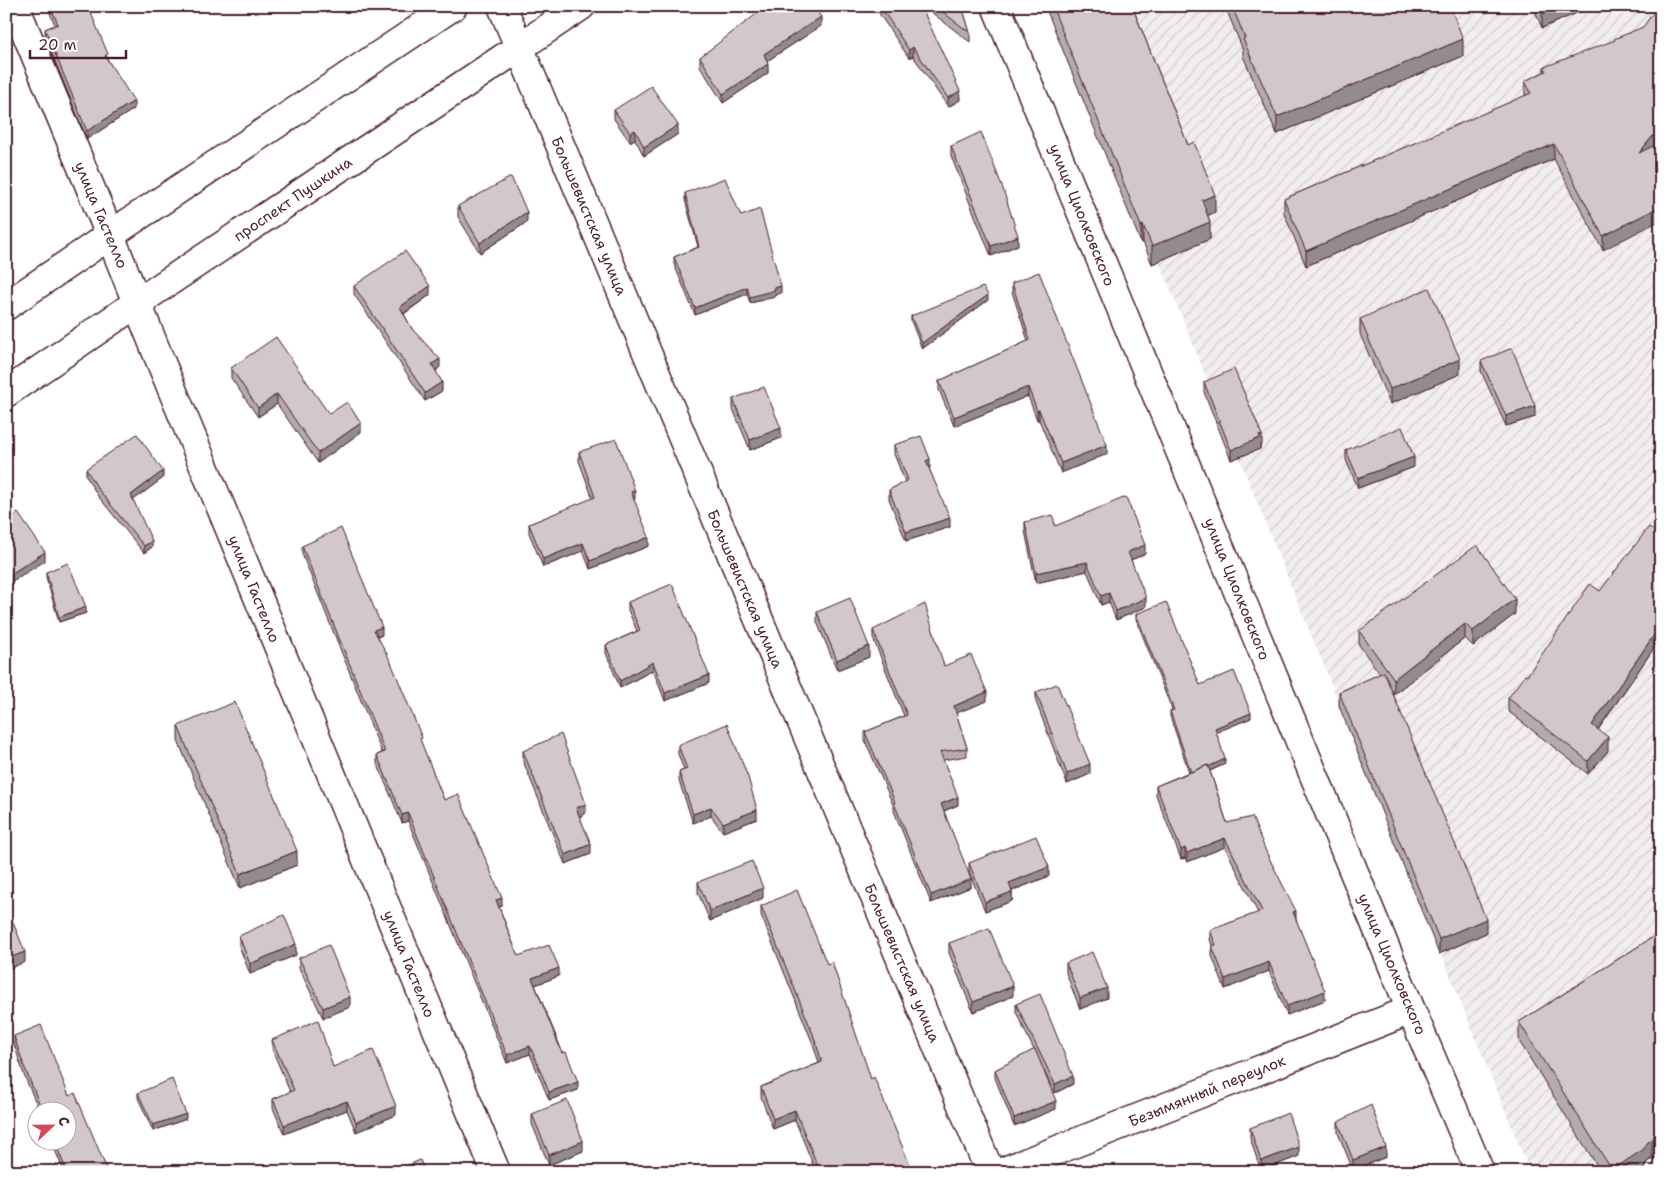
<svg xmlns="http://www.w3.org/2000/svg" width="1667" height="1178" font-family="'Shantell Sans',sans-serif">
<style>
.industrial{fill:url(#industrial-furrows)}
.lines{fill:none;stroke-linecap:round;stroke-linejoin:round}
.minor-casing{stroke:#4a1f2b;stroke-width:31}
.major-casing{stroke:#4a1f2b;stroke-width:31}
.minor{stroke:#fff;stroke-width:28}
.major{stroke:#fff;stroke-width:28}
.wall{fill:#b5abaf;stroke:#4a1f2b}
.shaded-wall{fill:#938b8e;stroke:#4a1f2b}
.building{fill:#d2c7cb;stroke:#4a1f2b}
.labels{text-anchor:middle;stroke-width:5;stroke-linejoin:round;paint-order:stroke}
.street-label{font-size:15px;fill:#4a1f2b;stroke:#fff}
</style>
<defs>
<pattern id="industrial-furrows" width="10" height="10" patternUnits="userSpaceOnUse" patternTransform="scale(1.25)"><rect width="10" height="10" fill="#f2eeef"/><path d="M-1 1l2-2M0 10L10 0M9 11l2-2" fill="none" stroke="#d1cccd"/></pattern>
</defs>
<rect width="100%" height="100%" fill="#fff"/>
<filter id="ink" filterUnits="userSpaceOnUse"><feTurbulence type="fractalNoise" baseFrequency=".02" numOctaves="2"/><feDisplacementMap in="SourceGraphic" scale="10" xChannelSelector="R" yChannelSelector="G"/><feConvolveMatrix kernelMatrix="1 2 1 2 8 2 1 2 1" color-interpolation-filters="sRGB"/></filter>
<g filter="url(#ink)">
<path class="industrial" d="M1055,6H1661V1131L1581,1172H1530Z"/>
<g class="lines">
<defs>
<path id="minor" d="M15,6L110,235L157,353L496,1172
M502,6L990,1172
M996,6L1411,1010L1480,1172
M1002,1172L1411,1010
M1659,1172L1661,1171"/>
<path id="major" d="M6,306L110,235L453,6
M6,393L137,303L581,6"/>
</defs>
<use href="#minor" class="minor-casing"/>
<use href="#major" class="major-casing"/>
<use href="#minor" class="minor"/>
<use href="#major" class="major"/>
</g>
<path class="wall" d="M47,6H88L108,60L134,109L87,139L45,37V29L55,25Z
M880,6H921L960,100L948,107L913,56L909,58L880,15Z
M923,6H962L970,33V42Z
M1045,6H1132L1215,212L1208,215L1210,239L1152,264L1143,242L1141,243Z
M1225,6H1450L1463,56L1277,134L1243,56V50Z
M1533,6H1593L1542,28Z
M821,26L767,61L768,73L723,103L700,66V57Z
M1544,67L1659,143L1603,250L1554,159L1306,266L1284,213V199L1525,96V81L1544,72Z
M614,110L678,134L644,156L635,139L630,142L614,119Z
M951,146L1018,245L991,256L951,156Z
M685,193L741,216L781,293L775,295V297L750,303L747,294L695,315L674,264V257L698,247L685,200Z
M458,206L527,222L480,253L458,217Z
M1012,283L1107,454L1061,473L1039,420H1037L1028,396L954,426L939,390V381L1028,341L1012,292Z
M354,286L430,295L404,314L412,329L440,367L436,371L442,391L425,401L354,294Z
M988,300L922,349L911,321V316Z
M1360,319L1460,374L1390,404L1360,334Z
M1481,361L1535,417L1506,426L1481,371Z
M231,368L361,432L318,463L277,404L258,417L231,378Z
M1204,382L1262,445L1260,446V449L1231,460L1204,392Z
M733,399L781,438L750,450L733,409Z
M894,445L930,468H929L950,527L906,541L889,499V490L905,482L894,454Z
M1346,450L1414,467L1358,488L1346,460Z
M579,452L635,499L634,500L649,546L590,569L583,551L543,567L529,533V524L593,499L579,461Z
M86,469L163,478L133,500L152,547L144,553L98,496L86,476Z
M1025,522L1055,526L1145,554L1131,560L1146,607L1116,620L1109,602L1101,605L1087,571L1036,583L1025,531Z
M1661,535V649L1656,645L1598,730L1608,751L1588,774L1508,711V698L1600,591Z
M302,546L382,635L377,637L444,800L502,906L499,907L518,956L559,976L535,985L578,1090L549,1100L530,1054L507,1063L408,821L402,823L377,763V755L382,753L302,554Z
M46,572L86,613L59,622L46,577Z
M628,602L709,683L665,701L653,670L620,688L606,653V645L637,631L628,610Z
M817,612L869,657L837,670L817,622Z
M1136,614L1200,685L1251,718L1216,732L1225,764L1210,771L1227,823L1267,854L1296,920L1325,1000L1287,1015L1269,971L1225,989L1212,956V946L1210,939V930L1258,913L1225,847L1187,862L1185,858L1181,859L1156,795V786L1189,772L1170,716V711L1172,710L1136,619Z
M1515,614L1473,646L1465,638L1394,694L1392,691L1486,933L1439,954L1339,706V692L1380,674L1359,645V631Z
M873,630L944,666L987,701L956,713L967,748V756L943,760L958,805L944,811L971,887L931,903L894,811V807L865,740V732L904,716L873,638Z
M1036,692L1090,774L1067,784L1036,702Z
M178,726L297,865L240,888L178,741Z
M678,745L757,819L723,832L711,816L693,823L679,781V772L684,770L678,754Z
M523,751L586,813L580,816L591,854L565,864L523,761Z
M969,863L1049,876L1012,891V901L985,911L969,872Z
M698,882L763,898L710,921L698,893Z
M761,906L871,1079L911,1172H816L795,1120L773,1129L761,1097V1087L819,1063L813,1044L761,915Z
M1661,932V1156L1652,1158L1646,1163L1644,1168L1639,1172H1601L1519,1041V1022Z
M239,936L296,955L250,974L239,946Z
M949,943L1013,996L973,1012L949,953Z
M299,958L350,1007L323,1018L299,968Z
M1066,963L1107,998L1080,1009L1066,973Z
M1016,1004L1073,1084L1055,1093L1043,1069L1056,1109L1014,1126L995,1078V1070L1034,1050L1016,1012Z
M14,1036L69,1096L108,1172H64L51,1140H68V1110H39L24,1075L14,1044Z
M272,1040L333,1067L396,1115L356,1132L347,1110L284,1134L273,1108V1099L290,1092L272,1049Z
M138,1093L186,1119L153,1131L138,1098Z
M532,1114L583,1151L549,1165L532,1124Z
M1338,1122L1386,1157L1353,1170L1338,1133Z
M1250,1128L1299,1156L1261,1171L1250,1138Z"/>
<path class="shaded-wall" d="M1561,6H1593L1542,28V14Z
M821,17V26L764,63V54Z
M1463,39V56L1277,134V117Z
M913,47V56L909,58V50Z
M768,64V73L723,103V94Z
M960,91V100L948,107V98Z
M134,101V109L87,139V131Z
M678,125V134L644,156V147Z
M1661,126V141L1639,168V153Z
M635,130V139L630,142V133Z
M1554,144V159L1306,266V251Z
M1215,195V212L1202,218V200Z
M1661,206V220L1603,250V236Z
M527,212V222L480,253V243Z
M1210,222V239L1152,264V246Z
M1143,225V242L1141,243V226Z
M1018,236V245L991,256V246Z
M430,286V295L400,316V307Z
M781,286V293L775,295V297L750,303V297Z
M747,287V294L695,315V308Z
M988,295V300L922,349V343Z
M440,359V367L432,373V364Z
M1460,359V374L1390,404V389Z
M442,382V391L425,401V393Z
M1028,387V396L954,426V417Z
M277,394V404L258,417V408Z
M1535,406V417L1506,426V416Z
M1039,410V420H1037V411Z
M361,423V432L318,463V453Z
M781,428V438L750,450V440Z
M1262,435V445L1260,446V449L1231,460V450Z
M1107,445V454L1061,473V463Z
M1414,457V467L1358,488V478Z
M930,459V468L926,469V461Z
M163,471V478L131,502V495Z
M635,491V499L631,501V492Z
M950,518V527L906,541V532Z
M649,537V546L590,569V561Z
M152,541V547L144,553V546Z
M583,543V551L543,567V559Z
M1145,545V554L1128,561V552Z
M45,552V561L6,585V577Z
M1087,562V571L1036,583V573Z
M1109,593V602L1101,605V596Z
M1146,598V607L1116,620V611Z
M1515,599V614L1473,646V631Z
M86,607V613L59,622V617Z
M1465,624V638L1394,694V679Z
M382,627V635L374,638V630Z
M1656,632V645L1592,738V725Z
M869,646V657L837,670V660Z
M653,662V670L620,688V681Z
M709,675V683L665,701V693Z
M987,692V701L954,714V706Z
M1251,713V718L1215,733V728Z
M1608,737V751L1588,774V761Z
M1225,759V764L1192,779V774Z
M1090,764V774L1067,784V774Z
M958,797V805L941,812V804Z
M586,804V813L576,818V808Z
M711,807V816L693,823V814Z
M757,810V819L723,832V823Z
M408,813V821L402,823V815Z
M1225,838V847L1187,862V853Z
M591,844V854L565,864V855Z
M1185,848V858L1181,859V850Z
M297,851V865L240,888V874Z
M1049,867V876L1009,892V883Z
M971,879V887L931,903V895Z
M763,888V898L710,921V911Z
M1012,892V901L985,911V902Z
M502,898V906L496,908V900Z
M1296,911V920L1293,912Z
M1486,919V933L1439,954V939Z
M296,944V955L250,974V964Z
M25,952V962L6,970V959Z
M1269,962V971L1225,989V979Z
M559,968V976L532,986V978Z
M1013,986V996L973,1012V1002Z
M1107,988V998L1080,1009V998Z
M1325,991V1000L1287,1015V1006Z
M350,997V1007L323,1018V1008Z
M530,1046V1054L507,1063V1055Z
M1073,1076V1084L1055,1093V1084Z
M578,1082V1090L549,1100V1092Z
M347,1101V1110L284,1134V1125Z
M1056,1101V1109L1014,1126V1118Z
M396,1106V1115L356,1132V1122Z
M795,1110V1120L773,1129V1119Z
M186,1114V1119L153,1131V1125Z
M1652,1139V1158L1646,1163L1644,1168L1639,1172H1612V1170Z
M583,1141V1151L549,1165V1155Z
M1299,1147V1156L1261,1171V1161Z
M1386,1147V1157L1353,1170V1160Z
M911,1168V1172H901Z"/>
<path class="building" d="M50,6H88L108,54L105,56L134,101L87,131L45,29L58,24Z
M767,6H814L821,17L764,54L768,64L723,94L700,57Z
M880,6H921L960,91L948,98L913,47L909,50Z
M935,6H962L970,33Z
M1052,6H1132L1188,145L1194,142L1215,195L1202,200L1210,222L1152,246L1143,225L1141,226Z
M1232,6H1450L1463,39L1277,117L1243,39L1245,38Z
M1539,6H1561L1542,14Z
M1658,6H1661V126L1639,153L1661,142V206L1603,236L1554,144L1306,251L1284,199L1531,93L1525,81L1546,71L1544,67L1615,40L1614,39L1643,27Z
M651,86L678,125L644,147L635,130L630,133L614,110Z
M981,132L1002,186L1018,236L991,246L951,146Z
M511,177L527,212L480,243L458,206Z
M725,178L741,216L760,209L781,286L774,288L775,290L750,297L747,287L695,308L674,257L699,247L685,193Z
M405,251L430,286L400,307L412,329L440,359L432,364L442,382L425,393L354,286Z
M1039,272L1107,445L1061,463L1039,410L1037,411L1028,387L954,417L939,381L1030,340L1012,283Z
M983,287L988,295L922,343L911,316Z
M1429,288L1460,359L1390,389L1360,319Z
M276,337L329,414L347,402L361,423L318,453L277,394L258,408L231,368Z
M1512,348L1535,406L1506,416L1481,361Z
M1234,369L1262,435L1259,436L1260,438L1231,450L1204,382Z
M764,387L781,428L750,440L733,399Z
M1402,427L1414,457L1358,478L1346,450Z
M137,434L163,471L131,495L152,541L144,546L98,489L86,469Z
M921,436L930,459L926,461L950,518L906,532L889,490L908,480L894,445Z
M616,439L635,491L631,492L649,537L590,561L583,543L543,559L529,524L595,497L579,452Z
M1126,497L1145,545L1128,552L1146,598L1116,611L1109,593L1101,596L1087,562L1036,573L1025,522L1053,515L1055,526Z
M18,513L45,552L6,577V521Z
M1649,527L1661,535V635L1656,632L1592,725L1608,737L1588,761L1508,698L1525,675L1527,676L1590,584L1600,591Z
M341,528L382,627L374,630L390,660L422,738L420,739L444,800L458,794L502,898L496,900L518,956L549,945L559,968L532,978L562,1053L566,1052L578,1082L549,1092L530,1046L507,1055L408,813L402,815L377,755L385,752L302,546Z
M1477,545L1515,599L1473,631L1465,624L1394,679L1359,631Z
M68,563L86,607L59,617L46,572Z
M672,584L709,675L665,693L653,662L620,681L606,645L640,630L628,602Z
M850,598L869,646L837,660L817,612Z
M1166,602L1200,685L1234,671L1251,713L1215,728L1225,759L1208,767V765L1191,772L1170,711L1174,710L1136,614Z
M925,604L944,666L971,655L987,692L954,706L967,748L940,752L958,797L941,804L971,879L931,895L894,803L895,802L865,732L907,715L873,630Z
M1384,672L1486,919L1439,939L1339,692Z
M1057,684L1090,764L1067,774L1036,692Z
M235,702L297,851L240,874L178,726Z
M727,724L748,777L757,810L723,823L711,807L693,814L679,772L687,769L678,745Z
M561,734L586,804L576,808L591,844L565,855L523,751Z
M1208,765L1227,823L1252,817L1267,854L1296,911L1293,912L1325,991L1287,1006L1269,962L1225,979L1212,946L1216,945L1210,930L1262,911L1225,838L1187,853L1185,848L1181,850L1156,786Z
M1036,836L1049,867L1009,883L1012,892L985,902L969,863Z
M752,861L763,888L710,911L698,882Z
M797,890L827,964L832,962L871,1079L874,1077L911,1168L901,1172H820L795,1110L773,1119L761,1087L822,1062L813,1034L761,906Z
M6,905L25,952L6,959Z
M284,915L296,944L250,964L239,936Z
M989,928L1013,986L973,1002L949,943Z
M1661,932V1137L1652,1139L1646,1144L1644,1149L1612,1170L1519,1022Z
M329,945L350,997L323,1008L299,958Z
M1092,952L1107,988L1080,998L1066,963Z
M1040,994L1073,1076L1055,1084L1016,1004Z
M318,1020L333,1067L373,1050L396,1106L356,1122L347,1101L284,1125L273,1099L294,1090L272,1040Z
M41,1025L69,1096L75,1093L108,1172H67L54,1140H68V1110H42L24,1066L14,1036Z
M1035,1049L1056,1101L1014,1118L995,1070Z
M172,1079L186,1114L153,1125L138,1093Z
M567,1100L583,1141L549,1155L532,1114Z
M1371,1105L1386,1147L1353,1160L1338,1122Z
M1288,1113L1299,1147L1261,1161L1250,1128Z
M420,1160L425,1172H392Z"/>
</g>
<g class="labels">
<g class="street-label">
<text transform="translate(293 199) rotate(-34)" y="5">проспект Пушкина</text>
<text transform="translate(101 215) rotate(67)" y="5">улица Гастелло</text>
<text transform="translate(1082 215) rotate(68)" y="5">улица Циолковского</text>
<text transform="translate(589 216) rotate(67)" y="5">Большевистская улица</text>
<text transform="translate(254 589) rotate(68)" y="5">улица Гастелло</text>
<text transform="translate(745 589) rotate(67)" y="5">Большевистская улица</text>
<text transform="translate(1237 589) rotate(68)" y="5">улица Циолковского</text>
<text transform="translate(902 963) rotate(67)" y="5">Большевистская улица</text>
<text transform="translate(409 964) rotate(68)" y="5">улица Гастелло</text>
<text transform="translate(1392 964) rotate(67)" y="5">улица Циолковского</text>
<text transform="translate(1207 1091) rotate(-22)" y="5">Безымянный переулок</text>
</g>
</g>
<rect width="1667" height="1178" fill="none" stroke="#fff" stroke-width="25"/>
<rect x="12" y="12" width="1642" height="1153" fill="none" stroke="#4a1f2b" stroke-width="2" filter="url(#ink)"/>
<g transform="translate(52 1126) rotate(68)"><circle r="24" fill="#ffffff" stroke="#b7a5aa"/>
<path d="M0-4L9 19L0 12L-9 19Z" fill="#d1495b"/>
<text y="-8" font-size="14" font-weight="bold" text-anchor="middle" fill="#4a1f2b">С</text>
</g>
<path d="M30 50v8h96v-8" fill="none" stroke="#4a1f2b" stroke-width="2.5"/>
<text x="38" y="50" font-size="15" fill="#4a1f2b" stroke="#ffffff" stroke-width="4" paint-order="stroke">20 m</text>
</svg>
